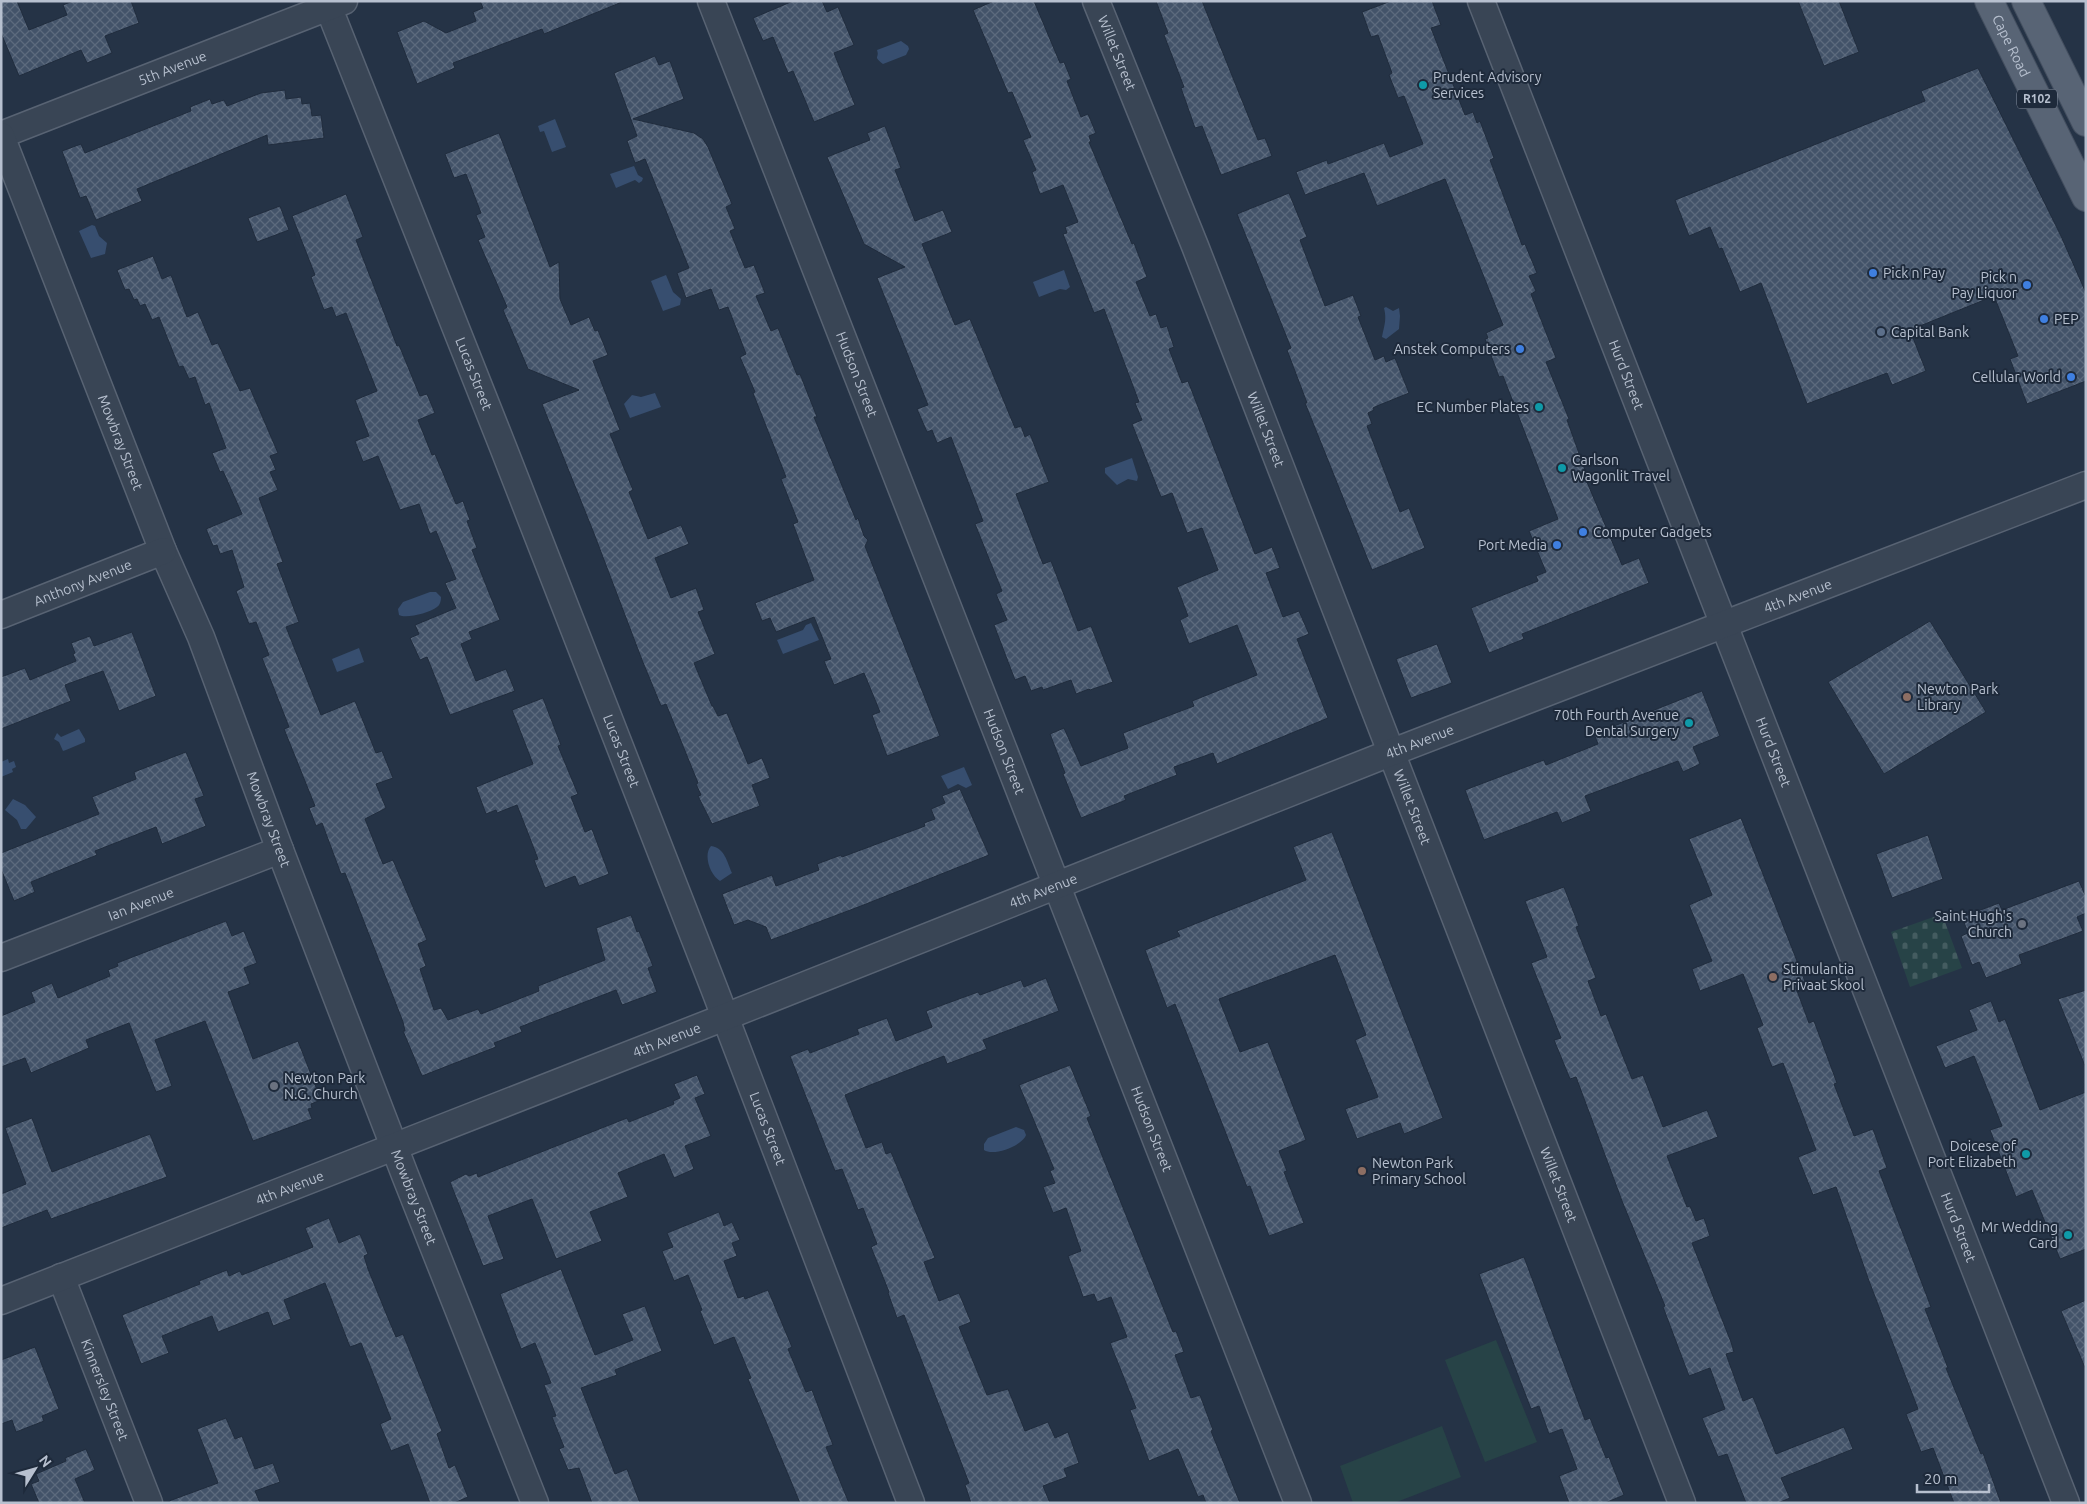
<svg xmlns="http://www.w3.org/2000/svg" width="2087" height="1504" font-family="Ubuntu,sans-serif">
<style>
.cemetery{fill:url(#cemetery-stones)}
.pitch{fill:#274347}
.water{fill:#374e6f}
.building{fill:url(#building-cross-hatch);stroke:#202c3d}
.lines{fill:none;stroke-linecap:round;stroke-linejoin:round}
.minor-casing{stroke:#586373;stroke-width:29}
.primary-casing{stroke:#434e5f;stroke-width:30}
.minor{stroke:#394555;stroke-width:26}
.primary{stroke:#586475;stroke-width:28}
.culture-dot{fill:#0f9aa8;stroke:#1e2a3b;stroke-width:2}
.shop-dot{fill:#3f7fe0;stroke:#1e2a3b;stroke-width:2}
.service-dot{fill:#5c6f8a;stroke:#1e2a3b;stroke-width:2}
.education-dot{fill:#8d6e63;stroke:#1e2a3b;stroke-width:2}
.worship-dot{fill:#6b7280;stroke:#1e2a3b;stroke-width:2}
.labels{text-anchor:middle;stroke-width:4;stroke-linejoin:round;paint-order:stroke}
.shield{fill:#1e2a3b;stroke:#8993a3;stroke-width:1}
.shield-label{font-size:12px;font-weight:bold;fill:#b7c0cf}
.street-label{font-size:14px;fill:#b7c0cf;stroke:#1e2a3b}
.poi-label{font-size:14px;fill:#b7c0cf;stroke:#1e2a3b;text-anchor:start}
</style>
<defs>
<pattern id="cemetery-stones" width="16" height="16" patternUnits="userSpaceOnUse" patternTransform="scale(1.25)"><rect width="16" height="16" fill="#274347"/><path d="M2 7V4a2 2 0 0 1 4 0v3zM10 15v-3a2 2 0 0 1 4 0v3z" fill="#445c60"/></pattern>
<pattern id="building-cross-hatch" width="8" height="8" patternUnits="userSpaceOnUse" patternTransform="scale(1.25)"><rect width="8" height="8" fill="#435369"/><path d="M0 0l8 8M0 8l8-8" fill="none" stroke="#5c6a7d"/></pattern>
</defs>
<rect width="100%" height="100%" fill="#253346"/>
<path class="cemetery" d="M1942,914L1962,968L1910,987L1891,932Z"/>
<path class="pitch" d="M1496,1340L1537,1442L1485,1462L1445,1360Z
M1442,1426L1461,1477L1394,1503H1353L1340,1466Z"/>
<path class="water" d="M901,41L908,46L909,49L906,55L883,64C872,55 880,59 877,50Z
M555,119L566,147L552,152L544,131L540,132L538,126Z
M634,166L638,175L643,178L642,181L639,183L635,180L616,188L610,174Z
M92,225L95,226L99,236L107,243L105,254L91,258L79,231Z
M1064,270L1070,287L1066,290L1060,289L1039,297L1033,282Z
M666,275L673,292L681,299L680,305L663,311L651,281Z
M1386,307L1393,311L1399,308L1400,316L1399,329L1386,339L1382,337C1384,326 1387,320 1384,308Z
M655,393L661,407L630,418L624,404L632,395L641,397Z
M1132,458L1138,477L1137,481L1128,479L1117,485L1105,473V468Z
M430,592H436L441,597C441,601 440,605 437,607C429,613 406,619 399,615L398,609L403,602Z
M811,623L819,640L783,654L777,640L803,630L806,625Z
M359,648L364,662L337,672L332,659Z
M79,729L85,739V742L66,750L63,751L59,742L54,739L57,733L61,737Z
M8,759L9,763L14,761L16,767L12,769L13,772L1,777V762Z
M964,767L972,785L966,788L958,784L948,789L941,776Z
M13,799L25,805L36,817L26,829H21L17,820L5,810Z
M711,846C725,848 727,862 732,873L720,881C710,875 703,855 711,846Z
M1016,1127L1024,1130L1026,1135C1023,1145 994,1157 984,1150V1144L988,1138Z"/>
<path class="building" d="M1,1H17L29,30L67,15L63,5L73,1H131L139,23L105,36L112,53L87,63L81,50L19,76L1,33Z
M480,1H622V2L544,34L542,29L453,63L455,68L417,84L397,32L424,21L446,33L476,21L473,12L483,8Z
M793,1H822L827,12L838,7L854,45L834,53L855,105L814,122L793,71L788,73L773,37L763,41L753,18Z
M994,1H1034L1060,63L1064,62L1071,79L1067,81L1081,117L1088,114L1096,133L1089,136L1091,142H1089L1132,244L1134,243L1147,277L1136,282L1150,316L1156,314L1161,328L1167,326L1174,347L1169,349L1182,383L1188,381L1255,554L1272,547L1280,568L1266,573L1283,617L1299,611L1309,634L1297,639L1328,718L1217,764L1213,753L1174,767L1177,775L1124,796L1126,800L1081,818L1063,774L1065,773L1050,734L1064,728L1081,766L1128,748L1123,733L1194,706L1192,701L1257,675L1237,625L1189,644L1180,620L1188,616L1177,587L1218,570L1202,528L1187,533L1172,493L1161,497L1132,424L1142,420L1135,403L1139,402L1104,309L1094,313L1063,234L1067,233L1065,227L1078,222L1063,185L1040,194L1032,172L1036,170L1023,140L1031,137L1012,92L1008,93L973,10Z
M1156,1H1202L1258,140L1265,138L1272,156L1221,175L1202,126L1195,128L1181,88L1184,87L1164,35L1168,33Z
M1391,1H1432L1441,25L1431,28L1465,115L1473,112L1477,123L1480,121L1494,158L1490,160L1522,245L1525,244L1537,273L1529,276L1536,291L1531,294L1556,358L1546,362L1569,419L1567,420L1589,481L1587,482L1622,565L1639,558L1649,583L1522,634L1524,639L1489,653L1471,608L1538,581L1536,576L1546,572L1529,531L1558,519L1503,376L1499,377L1485,339L1488,338L1486,333L1503,325L1445,179L1377,206L1364,173L1305,195L1296,172L1327,160L1328,164L1384,143L1390,157L1423,144L1404,96L1398,98L1389,75L1392,73L1378,35L1371,37L1362,12Z
M1798,1H1839L1859,52L1824,66Z
M655,56L659,65L670,61L684,99L633,119L694,133L703,139L708,147L732,204L726,207L735,229L730,231L745,268L754,265L765,293L756,296L771,331L778,328L797,375L800,374L817,417H814L856,520L858,518L864,536L868,540L865,546L940,736L887,756L872,715L880,712L864,673L834,685L824,661L831,659L814,617L776,632L770,618L762,621L755,603L814,580L793,524L798,522L781,479L786,477L753,393L755,392L740,357L746,354L728,307L719,310L711,289L686,298L677,273L689,268L645,159L635,163L627,141L637,136L614,73Z
M1978,68L2061,236L2086,293V381L2027,404L2010,359L2018,356L1994,296L1910,330L1926,371L1892,385L1887,373L1807,404L1761,283L1740,292L1722,248L1719,249L1710,227L1689,236L1675,200L1925,101L1921,91Z
M285,90L286,99L301,97L302,104L310,103L312,116L321,115L324,138L268,145L267,135L137,189L142,201L96,220L86,196L80,198L62,151L81,144L85,153L191,111L190,107L210,99L212,104L224,100L227,106L261,93Z
M885,126L901,168L895,170L915,221L943,210L952,232L922,244L955,325L970,319L1015,428L1021,426L1025,437L1030,434L1049,482L1016,494L1043,564L1051,561L1078,631L1091,626L1113,682L1090,690L1089,689L1076,694L1071,680L1043,690L1042,687L1031,691L1025,676L1015,680L994,625L1007,620L996,594L1002,591L975,524L983,521L951,437L937,443L932,430L927,432L917,409L928,405L877,278L905,267L864,244L827,157L870,140L867,133Z
M499,133L550,267L559,262L560,299L571,325L589,317L595,331L598,330L608,355L593,361L620,430L610,434L633,490L629,492L648,539L681,525L689,544L655,558L671,598L696,588L704,610L698,612L715,654L694,663L712,706H713L718,716L727,713L748,764L762,758L770,778L752,785L760,806L712,824L698,796L701,795L696,784L698,783L666,704L661,706L642,660L593,531L542,404L579,390L528,369L503,310L507,307L478,240L485,237L476,215L481,213L466,174L454,178L445,154Z
M1289,193L1307,237L1300,240L1325,306L1353,295L1361,316L1358,317L1375,360L1384,356L1386,362L1395,358L1409,393L1377,406L1373,408L1374,410L1368,413L1372,424L1367,426L1400,512L1409,508L1425,548L1372,570L1305,403H1307L1287,350L1291,348L1237,214Z
M346,194L363,237L356,240L397,346L399,345L420,396L427,394L435,413L418,420L432,455L435,454L456,504L463,501L470,520L467,521L477,548L472,550L500,620L469,632L472,639L461,644L476,681L506,669L515,691L450,715L427,657L420,660L410,638L419,634L415,625L456,608L445,583L456,579L436,531L430,534L419,504L400,510L378,456L363,462L355,441L369,436L355,400L377,391L346,313L336,317L332,307L324,310L311,277L315,275L292,216Z
M280,206L289,230L257,242L248,218Z
M153,256L162,279L171,275L187,317L198,312L212,345L218,343L240,391L250,388L278,453L270,456L276,470L270,472L278,490L259,498L283,562L277,564L299,622L286,627L321,715L355,701L376,753L382,751L393,778L376,784L386,808L365,819L383,864L393,860L427,940L418,944L426,966L420,969L434,1010L441,1008L448,1020L478,1009L481,1014L539,991L538,986L605,960L596,928L631,915L637,932L639,931L653,966L648,968L657,992L622,1005L616,990L520,1027L522,1032L494,1043L496,1047L422,1076L403,1031H405L403,1022L345,873L341,874L322,823L316,826L309,808L315,806L284,729L289,727L262,658L269,655L256,622L249,624L236,591L244,587L232,550L220,554L217,545L213,546L206,529L242,514L223,471L220,472L212,453L226,448L209,403L205,405L195,377L189,379L183,366L179,367L159,317L152,320L145,304L140,306L137,299L134,300L129,289L125,290L117,270Z
M1930,621L1986,712L1884,774L1828,682Z
M132,632L156,696L119,711L103,671L65,685L71,701L1,729V677L25,668L30,680L76,661L73,654L75,653L71,643L90,636L94,646Z
M1437,644L1452,683L1411,698L1396,659Z
M1702,691L1720,736L1693,747L1700,764L1683,772L1678,761L1585,796L1591,811L1562,823L1557,812L1484,840L1465,790L1544,760L1546,765L1598,744L1594,734Z
M543,698L561,745L558,746L578,794L571,797L585,832L592,829L609,874L579,886L575,876L545,888L534,860L538,859L517,805L497,813L496,810L486,814L476,787L533,764L512,710Z
M186,752L204,796L195,799L206,826L162,844L156,827L95,851L97,855L31,882L35,892L14,901L1,869V853L99,814L92,797L136,779L134,772Z
M960,789L989,855L861,906L771,940L766,927L748,920L734,925L722,894L772,875L776,886L819,870L817,864L841,855L842,857L925,826L924,823L935,819L931,809L945,803L942,796Z
M1741,818L1806,984L1796,988L1809,1023L1814,1021L1837,1083L1834,1084L1854,1136L1873,1129L1887,1168L1879,1171L1931,1307L1925,1309L1948,1368H1946L1981,1454L1983,1453L2001,1503H1954L1933,1448L1921,1452L1906,1414L1918,1409L1869,1281L1836,1187L1813,1195L1798,1157L1816,1150L1783,1063L1772,1067L1757,1028L1763,1025L1743,974L1700,991L1692,969L1712,961L1689,905L1712,895L1689,839Z
M1332,832L1443,1118L1404,1134L1400,1123L1357,1139L1345,1109L1378,1097L1355,1040L1366,1035L1335,955L1219,999L1240,1052L1268,1042L1306,1140L1279,1151L1287,1171L1284,1172L1304,1223L1269,1236L1250,1186L1247,1187L1175,1004L1167,1008L1145,950L1180,936L1177,931L1306,880L1293,847Z
M1928,835L1943,879L1892,898L1876,854Z
M2079,881L2086,897V913L2077,917L2083,931L2019,955L2022,964L1986,978L1979,962L1972,965L1961,936L1968,933L1962,917L1999,903L2002,910Z
M1564,887L1579,926L1576,927L1596,978L1588,981L1601,1016L1606,1014L1632,1079L1643,1075L1663,1127L1707,1110L1718,1137L1667,1156L1687,1207L1690,1206L1696,1221L1704,1218L1710,1236L1692,1243L1731,1342L1734,1352L1726,1354L1743,1401L1753,1397L1776,1454L1844,1427L1853,1449L1781,1478L1790,1498L1778,1503H1746L1727,1454L1718,1457L1702,1418L1725,1409L1710,1368L1689,1376L1663,1307L1665,1306L1622,1201L1576,1077L1570,1079L1554,1040L1561,1038L1531,963L1547,957L1525,901Z
M226,921L232,936L244,931L257,963L244,968L250,984L228,992L253,1059L298,1041L321,1100L311,1104L312,1108L308,1109L312,1119L253,1141L205,1021L155,1040L172,1086L156,1092L129,1023L86,1040L89,1048L31,1073L25,1058L1,1067V1016L35,1002L31,992L52,983L58,998L110,976L108,970L118,966L117,963Z
M1046,978L1059,1011L983,1040L987,1049L947,1064L944,1056L845,1095L866,1148L882,1142L886,1154L891,1152L935,1258L924,1262L939,1301L959,1293L971,1322L959,1327L987,1395L1008,1389L1025,1431L1048,1422L1055,1438L1068,1432L1079,1463L1064,1469L1067,1477L1043,1486L1050,1503H971L965,1485L969,1483L904,1315L897,1318L888,1293L889,1292L871,1247L877,1244L863,1208L858,1210L842,1169L835,1171L790,1056L808,1049L810,1053L859,1034L857,1029L887,1018L896,1041L932,1027L926,1011L978,992L980,995L1021,980L1024,987Z
M2086,990V1066H2085L2058,999Z
M1991,1001L1999,1022L2005,1019L2040,1110L2086,1092V1249L2060,1259L2032,1190L2016,1197L1990,1130L2002,1126L1974,1056L1945,1068L1936,1046L1977,1030L1969,1010Z
M1070,1065L1091,1116L1087,1118L1173,1332L1176,1331L1184,1352L1175,1355L1191,1398L1200,1395L1213,1430L1211,1431L1240,1503H1206L1203,1495L1198,1497L1178,1449L1149,1461L1130,1410L1136,1408L1110,1343L1127,1337L1111,1297L1097,1302L1094,1294L1083,1297L1079,1285L1068,1256L1081,1251L1066,1208L1053,1213L1043,1187L1055,1183L1050,1171L1054,1169L1019,1085Z
M697,1075L705,1094L695,1098L711,1136L685,1146L694,1169L674,1178L664,1154L618,1173L628,1197L590,1212L602,1241L556,1259L532,1199L488,1216L504,1259L483,1266L450,1182L466,1174L469,1176L477,1173L478,1177L627,1118L629,1122L674,1104L673,1101L680,1098L674,1084Z
M32,1118L52,1172L150,1134L167,1177L51,1219L47,1210L1,1228V1194L26,1184L5,1128Z
M719,1212L724,1226L732,1222L740,1240L732,1243L737,1256L724,1261L738,1298L744,1296L745,1299L768,1290L792,1347L788,1349L806,1392L812,1390L833,1445L826,1447L849,1503H800L748,1379L751,1378L734,1337L714,1345L700,1311L702,1310L688,1275L674,1281L662,1251L673,1247L667,1233Z
M329,1218L339,1243L360,1234L368,1254L364,1256L368,1269L388,1318L396,1337L403,1334L442,1431L437,1434L449,1468L455,1465L468,1497L454,1503H430L408,1444L391,1451L380,1424L391,1419L361,1343L350,1347L325,1283L284,1300L291,1319L273,1326L268,1312L218,1332L212,1316L162,1336L169,1353L141,1364L122,1315L200,1284L199,1281L227,1270L229,1276L240,1271L242,1275L313,1247L305,1228Z
M1524,1257L1585,1420L1590,1418L1606,1458L1609,1457L1624,1495L1605,1503H1569L1559,1476L1577,1469L1562,1429L1549,1434L1539,1406L1531,1409L1479,1274Z
M561,1269L595,1355L633,1340L622,1314L645,1306L662,1351L615,1370L617,1375L581,1388L615,1474L627,1469L640,1503H592L579,1468L568,1470L559,1449L564,1447L552,1417L556,1416L544,1385L551,1383L535,1343L521,1349L500,1294Z
M2086,1300V1370L2061,1311Z
M35,1347L59,1409L42,1416L44,1421L16,1432L12,1420L1,1424V1360Z
M226,1418L235,1439L242,1436L255,1469L273,1463L280,1482L255,1491L260,1503H170L169,1501L218,1483L197,1429Z
M86,1449L95,1470L75,1479L85,1503H39L31,1484L39,1481L36,1474L66,1461L65,1458Z"/>
<g class="lines">
<defs>
<g id="minor">
<path id="s1" d="M326,1L503,447L714,988L911,1503"/>
<path id="s2" d="M711,1L1298,1503"/>
<path id="s3" d="M1096,1L1195,246L1682,1503"/>
<path id="s4" d="M1481,1L2066,1503"/>
<path id="s5" d="M1,135L344,1"/>
<path id="s6" d="M1,136L163,551L201,637L280,850L405,1175L535,1503"/>
<path id="s7" d="M1,615L163,551"/>
<path id="s8" d="M1,958L280,850"/>
<path id="s9" d="M61,1277L149,1503"/>
<path id="s10" d="M1,1301L725,1017L1390,753L2086,485"/>
</g>
<g id="primary">
<path id="s11" d="M1989,1L2086,197"/>
<path d="M2026,1L2086,122"/>
</g>
</defs>
<use href="#minor" class="minor-casing"/>
<use href="#primary" class="primary-casing"/>
<use href="#minor" class="minor"/>
<use href="#primary" class="primary"/>
</g>
<g class="culture-dot">
<circle cx="1423" cy="85" r="5"/>
<circle cx="1539" cy="407" r="5"/>
<circle cx="1562" cy="468" r="5"/>
<circle cx="1689" cy="723" r="5"/>
<circle cx="2026" cy="1154" r="5"/>
<circle cx="2068" cy="1235" r="5"/>
</g>
<g class="shop-dot">
<circle cx="1873" cy="273" r="5"/>
<circle cx="2027" cy="285" r="5"/>
<circle cx="2044" cy="319" r="5"/>
<circle cx="1520" cy="349" r="5"/>
<circle cx="2071" cy="377" r="5"/>
<circle cx="1583" cy="532" r="5"/>
<circle cx="1557" cy="545" r="5"/>
</g>
<circle class="service-dot" cx="1881" cy="332" r="5"/>
<g class="education-dot">
<circle cx="1907" cy="697" r="5"/>
<circle cx="1773" cy="977" r="5"/>
<circle cx="1362" cy="1171" r="5"/>
</g>
<g class="worship-dot">
<circle cx="2022" cy="924" r="5"/>
<circle cx="274" cy="1086" r="5"/>
</g>
<g class="labels">
<rect class="shield" x="2017" y="89.5" width="40" height="19" rx="4"/>
<g class="shield-label">
<text x="2037" y="103">R102</text>
</g>
<g class="street-label">
<text dy="5" stroke="none"><textPath href="#s11" startOffset="50">Cape Road</textPath></text>
<text dy="5" stroke="none"><textPath href="#s3" startOffset="56">Willet Street</textPath></text>
<text dy="5" stroke="none"><textPath href="#s5" startOffset="184">5th Avenue</textPath></text>
<text dy="5" stroke="none"><textPath href="#s1" startOffset="401">Lucas Street</textPath></text>
<text dy="5" stroke="none"><textPath href="#s2" startOffset="401">Hudson Street</textPath></text>
<text dy="5" stroke="none"><textPath href="#s4" startOffset="401">Hurd Street</textPath></text>
<text dy="5" stroke="none"><textPath href="#s3" startOffset="461">Willet Street</textPath></text>
<text dy="5" stroke="none"><textPath href="#s6" startOffset="329">Mowbray Street</textPath></text>
<text dy="5" stroke="none"><textPath href="#s7" startOffset="88">Anthony Avenue</textPath></text>
<text dy="5" stroke="none"><textPath href="#s10" startOffset="1930">4th Avenue</textPath></text>
<text dy="5" stroke="none"><textPath href="#s10" startOffset="1525">4th Avenue</textPath></text>
<text dy="5" stroke="none"><textPath href="#s1" startOffset="806">Lucas Street</textPath></text>
<text dy="5" stroke="none"><textPath href="#s2" startOffset="806">Hudson Street</textPath></text>
<text dy="5" stroke="none"><textPath href="#s4" startOffset="806">Hurd Street</textPath></text>
<text dy="5" stroke="none"><textPath href="#s3" startOffset="866">Willet Street</textPath></text>
<text dy="5" stroke="none"><textPath href="#s6" startOffset="734">Mowbray Street</textPath></text>
<text dy="5" stroke="none"><textPath href="#s10" startOffset="1120">4th Avenue</textPath></text>
<text dy="5" stroke="none"><textPath href="#s8" startOffset="150">Ian Avenue</textPath></text>
<text dy="5" stroke="none"><textPath href="#s10" startOffset="715">4th Avenue</textPath></text>
<text dy="5" stroke="none"><textPath href="#s1" startOffset="1211">Lucas Street</textPath></text>
<text dy="5" stroke="none"><textPath href="#s2" startOffset="1211">Hudson Street</textPath></text>
<text dy="5" stroke="none"><textPath href="#s3" startOffset="1271">Willet Street</textPath></text>
<text dy="5" stroke="none"><textPath href="#s10" startOffset="310">4th Avenue</textPath></text>
<text dy="5" stroke="none"><textPath href="#s6" startOffset="1139">Mowbray Street</textPath></text>
<text dy="5" stroke="none"><textPath href="#s4" startOffset="1316">Hurd Street</textPath></text>
<text dy="5" stroke="none"><textPath href="#s9" startOffset="121">Kinnersley Street</textPath></text>
</g>
<g class="poi-label">
<text x="1433" y="82">Prudent Advisory<tspan x="1433" dy="16">Services</tspan></text>
<text x="1883" y="278">Pick n Pay</text>
<text x="2017" y="282" text-anchor="end">Pick n<tspan x="2017" dy="16">Pay Liquor</tspan></text>
<text x="2054" y="324">PEP</text>
<text x="1891" y="337">Capital Bank</text>
<text x="1510" y="354" text-anchor="end">Anstek Computers</text>
<text x="2061" y="382" text-anchor="end">Cellular World</text>
<text x="1529" y="412" text-anchor="end">EC Number Plates</text>
<text x="1572" y="465">Carlson<tspan x="1572" dy="16">Wagonlit Travel</tspan></text>
<text x="1593" y="537">Computer Gadgets</text>
<text x="1547" y="550" text-anchor="end">Port Media</text>
<text x="1917" y="694">Newton Park<tspan x="1917" dy="16">Library</tspan></text>
<text x="1679" y="720" text-anchor="end">70th Fourth Avenue<tspan x="1679" dy="16">Dental Surgery</tspan></text>
<text x="2012" y="921" text-anchor="end">Saint Hugh's<tspan x="2012" dy="16">Church</tspan></text>
<text x="1783" y="974">Stimulantia<tspan x="1783" dy="16">Privaat Skool</tspan></text>
<text x="284" y="1083">Newton Park<tspan x="284" dy="16">N.G. Church</tspan></text>
<text x="2016" y="1151" text-anchor="end">Doicese of<tspan x="2016" dy="16">Port Elizabeth</tspan></text>
<text x="1372" y="1168">Newton Park<tspan x="1372" dy="16">Primary School</tspan></text>
<text x="2058" y="1232" text-anchor="end">Mr Wedding<tspan x="2058" dy="16">Card</tspan></text>
</g>
</g>
<rect width="2087" height="1504" fill="none" stroke="#b7c0cf" stroke-width="5"/>
<g transform="translate(35 1469) rotate(53)" stroke="#1e2a3b" stroke-width="4" paint-order="stroke">
<path d="M0-4L9 19L0 12L-9 19Z" fill="#b7c0cf"/>
<text y="-8" font-size="14" font-weight="bold" text-anchor="middle" fill="#b7c0cf">N</text>
</g>
<path d="M1917 1484v8h72v-8" fill="none" stroke="#b7c0cf" stroke-width="2.5"/>
<text x="1924" y="1484" font-size="15" fill="#b7c0cf" stroke="#1e2a3b" stroke-width="4" paint-order="stroke">20 m</text>
</svg>
